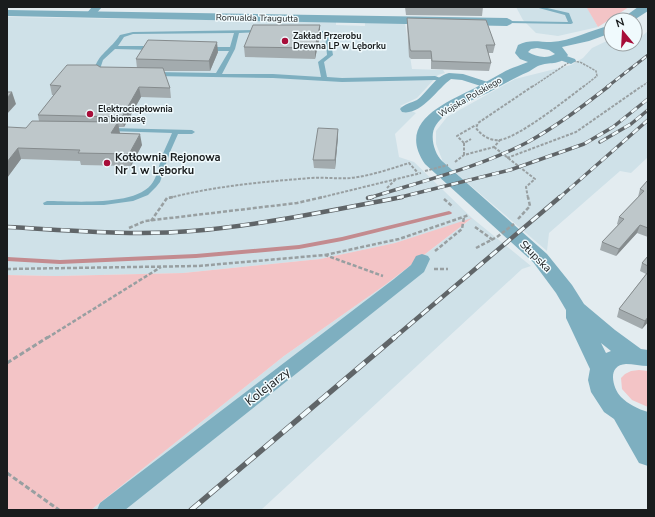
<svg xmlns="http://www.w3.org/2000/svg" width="655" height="517" font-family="'Nunito Sans',sans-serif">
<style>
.built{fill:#cfe1e8}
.green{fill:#f3c4c6}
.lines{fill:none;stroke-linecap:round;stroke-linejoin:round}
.stream{fill:#c38b8f;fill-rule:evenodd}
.path-far3{stroke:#989fa1;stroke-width:1.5;stroke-dasharray:2.5 1;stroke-linecap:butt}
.path-far2{stroke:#989fa1;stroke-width:2;stroke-dasharray:3 1.5;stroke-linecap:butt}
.path-far1{stroke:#989fa1;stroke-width:2.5;stroke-dasharray:4 2;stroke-linecap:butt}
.path{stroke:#989fa1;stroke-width:3;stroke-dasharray:5 2.5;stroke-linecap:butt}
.service{fill:#7eafc0;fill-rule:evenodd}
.minor{fill:#7eafc0;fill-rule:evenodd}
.tertiary{fill:#7eafc0;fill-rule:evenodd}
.rail-far3-casing{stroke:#606568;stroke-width:3}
.rail-far2-casing{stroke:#606568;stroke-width:3.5}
.rail-far1-casing{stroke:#606568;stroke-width:4.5}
.rail-casing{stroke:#606568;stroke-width:5.5}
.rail-far3{stroke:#f0fafd;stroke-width:2;stroke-dasharray:5.5;stroke-linecap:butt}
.rail-far2{stroke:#f0fafd;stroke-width:2.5;stroke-dasharray:7;stroke-linecap:butt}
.rail-far1{stroke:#f0fafd;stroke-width:3;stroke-dasharray:9;stroke-linecap:butt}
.rail{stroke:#f0fafd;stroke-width:4;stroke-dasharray:12;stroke-linecap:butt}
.path-bridge-far1{stroke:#989fa1;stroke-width:2;stroke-dasharray:3 1.5;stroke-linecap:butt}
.path-bridge{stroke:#989fa1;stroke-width:2.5;stroke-dasharray:4 2;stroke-linecap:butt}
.wall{fill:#a3abae}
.shaded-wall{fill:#858b8d}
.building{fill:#bec7ca;stroke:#858b8d}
.poi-dot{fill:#a70d39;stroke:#f0fafd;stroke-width:1.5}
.labels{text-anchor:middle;stroke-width:3;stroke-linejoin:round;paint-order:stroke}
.far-street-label{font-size:9px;fill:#191c1d;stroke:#f0fafd}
.far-poi-label{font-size:9px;font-weight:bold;fill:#191c1d;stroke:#f0fafd;text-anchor:start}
.poi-label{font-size:11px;font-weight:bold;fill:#191c1d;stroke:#f0fafd;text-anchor:start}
.street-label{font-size:11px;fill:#191c1d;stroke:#f0fafd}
.near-street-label{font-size:13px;fill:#191c1d;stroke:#f0fafd}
</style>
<rect width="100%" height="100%" fill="#e3ecf0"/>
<path class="built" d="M516,7H587L598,27L558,36L536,33L523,20Z
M7,17L336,22V25L365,26V22L405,23L412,69L443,70L445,73L438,75L417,98L400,106L416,113L395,134L399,157L414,162L472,218L531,266L522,269L261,510H91L284,356L385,285L471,219L395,243L320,259L183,273L56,276L7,275Z
M648,31V157L631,173L620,171L549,233L547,251L443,162L436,144V131L447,117L515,79L571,65L583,58L592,48L611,39V44H635V42Z"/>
<path class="green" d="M560,7H629L598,27L587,8Z
M472,218L385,285L284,356L91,510H7V275L56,276L183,273L320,259L395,243Z
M639,370L648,371V407L632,400L622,389L621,378L625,374L631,371Z"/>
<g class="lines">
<path class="stream" d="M449,211L451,212L452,213L451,214L342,241L299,249L196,258L60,264L7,261V257L60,260L196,254L299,245L342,237Z"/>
<path class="path-far3" d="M532,87L571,61L580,62L596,71L597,76L583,87
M641,87L648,82"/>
<path class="path-far2" d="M533,86L478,123L476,128C482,136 490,141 500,140C519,137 567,99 584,86
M464,143L457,136L476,125
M494,147L535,179L526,187L528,198
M464,155V143L471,139
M507,158L576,132L642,86
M455,162L464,155L494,147L500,140
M387,188L396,179
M169,198C215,186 263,182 310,178C324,177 337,179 350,178C370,176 390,169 409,163L418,173
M319,198L421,173"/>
<path class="path-far1" d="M444,199L453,207
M518,219L530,206L528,197
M151,221L167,198L173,197
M475,227L493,240
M129,228L145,221L297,203L323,197
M476,248L495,238
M435,251L462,229L464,217
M325,255L399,239L469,215
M7,269L198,266L325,255L383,276
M434,269H448
M47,338L161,267"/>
<path class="path" d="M7,363L48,337
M7,473L59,510"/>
<path class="service" d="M535,7H543L569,13L573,23L571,24L507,23L505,22L507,21L568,22L565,15Z
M261,30H263V32L239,33L235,49L222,74H273L321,77L318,62L327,55L325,33H309L307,32L309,31H327L329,32L333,55L324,62L327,77L342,78L435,76L446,80L443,82L435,80L342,82L273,78L154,76L151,74L154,72L216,73L229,51H207L204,49L207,47H230L234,33L133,34L124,37L118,46H153L156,48L153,50L115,49L103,60L100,69L104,72V74H100L94,70C98,54 111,49 120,35L133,32Z
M110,128L192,130L195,132L192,134H178L170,152L160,182L156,187L148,195L133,201L104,205H44L43,203L47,201C72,201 138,207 153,182C158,174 159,165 162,156C165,148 169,141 172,133L108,131L107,130Z"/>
<path class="minor" d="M92,7H102L94,16H88L86,14Z
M561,54L575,59L576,61L571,64L557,59L556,57L557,55Z
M449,73L463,74L494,84L496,86L490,89L462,80L451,79C437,89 421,116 402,112L400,109C404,104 411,103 417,100C428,92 435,76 449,73Z
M422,254L428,256L430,259L424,272L125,510H97L100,503L394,279L411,265L416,256Z"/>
<path class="tertiary" d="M638,7H648V11L634,20H620Z
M7,10L507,18L511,20L513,22L511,24L507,26L7,16Z
M611,25V33L589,41L562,47L568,55C561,65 551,62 541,65C536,66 532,70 528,72C516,77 506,83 495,89C478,99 447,108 436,125C429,135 434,153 442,161L547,254L572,285L584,304L615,330L641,349L648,350V366C641,366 633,364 626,364C607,365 612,387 621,397C628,404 638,409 648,412V466L639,463L614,419L604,412L591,392L588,380L590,369L566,318V310L556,293L533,262L425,164C396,122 445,103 475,88C484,83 493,78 502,73C510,68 519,66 528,62L520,59L515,53L518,45C529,39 539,42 551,42C571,41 591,30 611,25ZM537,48L549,50L555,54C547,59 536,57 528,52L531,49ZM601,343L611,351L606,353Z"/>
<defs>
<path id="rail-far3" d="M607,87L648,55"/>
<path id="rail-far2" d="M600,142L631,124L648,110
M369,198C422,181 478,168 528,142C557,126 583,106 609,86
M397,198L510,170L584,144L613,127L648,99
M559,198L648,120"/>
<path id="rail-far1" d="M368,198L372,197
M7,227C68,230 131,236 192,231C263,225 333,210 402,197
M394,338L560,197"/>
<path id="rail" d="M191,510L395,337"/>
</defs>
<use href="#rail-far3" class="rail-far3-casing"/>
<use href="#rail-far2" class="rail-far2-casing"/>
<use href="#rail-far1" class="rail-far1-casing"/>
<use href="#rail" class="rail-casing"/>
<use href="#rail-far3" class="rail-far3"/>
<use href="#rail-far2" class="rail-far2"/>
<use href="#rail-far1" class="rail-far1"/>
<use href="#rail" class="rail"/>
<path class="path-bridge-far1" d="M425,171L448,165"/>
<path class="path-bridge" d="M497,237L514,224"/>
</g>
<path class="wall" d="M405,7H483L482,16L406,15Z
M407,18L495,45L493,53H488L491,63L489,71L431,69V59H411L409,57L407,25Z
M320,25V35L315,59L245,57L244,47Z
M218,52L210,71H164L170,88L171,98L141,97L124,127H118L120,133L142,145L131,166L81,165L80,161L21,159L7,178V128H26L39,121L38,115L54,95H52L50,85L137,68L136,59Z
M338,129V137L335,169L314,168L313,160Z
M648,180V237L637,233L616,256L600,250L602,242L618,225L617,224L619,217L638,197L640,189Z
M648,256V322L642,329L617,317L619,309L646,274L640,271L642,263Z"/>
<path class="shaded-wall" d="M320,25V35L315,59V48Z
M217,42L218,52L210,71L209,61Z
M139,87L141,97L124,127L122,117Z
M12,92L16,104L7,114V98Z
M118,122L120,134L111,133Z
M338,129V137L335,169V160Z
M140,134L142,145L131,166L129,154Z
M18,148L21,159L7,178V162Z
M640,225L637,233L616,256L619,249Z
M648,317V322L642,329L645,321Z"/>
<path class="building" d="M407,18L486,20L495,45H486L491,63L432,61L431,51H411L410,49Z
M253,25H320L315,48L244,47Z
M148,40L217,42L209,61L136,59Z
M67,65H97L100,67L163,68L170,88L139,87L122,117L38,115L61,86L50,85Z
M7,92H12L7,98Z
M32,121L118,122L111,133L140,134L129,154L78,153L80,150L18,148L7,162V128L8,127L26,128Z
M318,128L338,129L335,160H313Z
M648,180V228L640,225L619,249L602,242L624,219L619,217L644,191L640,189Z
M648,256V266L642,263Z
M648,272V317L645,321L619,309Z"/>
<g class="poi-dot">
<circle cx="285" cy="41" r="4"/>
<circle cx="90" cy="114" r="4"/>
<circle cx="107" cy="163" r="4"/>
</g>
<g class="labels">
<g class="far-street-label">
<text transform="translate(257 18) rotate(1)" y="3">Romualda Traugutta</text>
<text transform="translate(470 97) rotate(-30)" y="3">Wojska Polskiego</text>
</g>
<g class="far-poi-label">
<text x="293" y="39">Zakład Przerobu<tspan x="293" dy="10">Drewna LP w Lęborku</tspan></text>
<text x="98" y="112">Elektrociepłownia<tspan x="98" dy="10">na biomasę</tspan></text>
</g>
<g class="poi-label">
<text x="115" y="161">Kotłownia Rejonowa<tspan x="115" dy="13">Nr 1 w Lęborku</tspan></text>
</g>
<g class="street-label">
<text transform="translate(536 256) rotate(45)" y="4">Słupska</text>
</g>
<g class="near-street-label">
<text transform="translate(267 386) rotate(-38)" y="5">Kolejarzy</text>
</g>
</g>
<rect width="655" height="517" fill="none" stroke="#191c1d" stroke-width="16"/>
<g transform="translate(623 32) rotate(342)"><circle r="19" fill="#f0fafd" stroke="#9aa1a3"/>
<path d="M0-3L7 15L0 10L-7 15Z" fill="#a70d39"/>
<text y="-6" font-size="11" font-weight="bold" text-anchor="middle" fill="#191c1d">N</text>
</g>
</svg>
